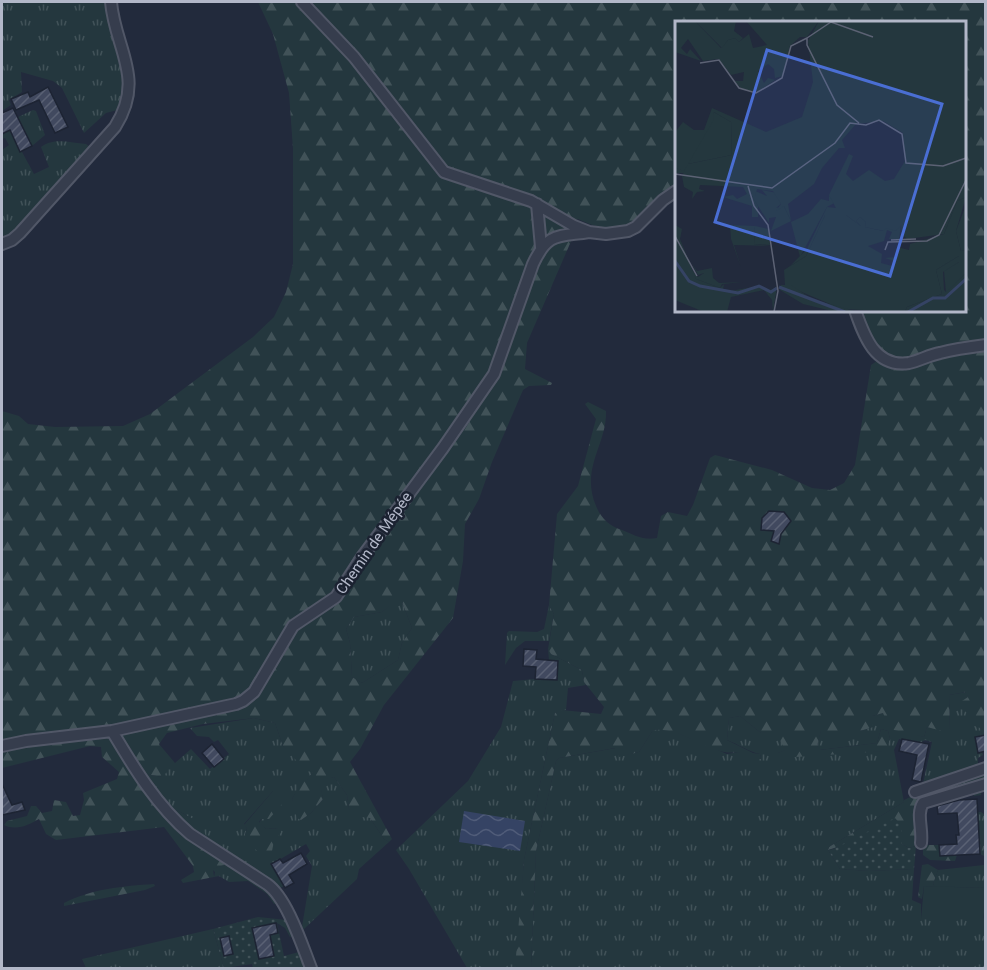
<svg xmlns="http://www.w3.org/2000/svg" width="987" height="970" font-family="Roboto,sans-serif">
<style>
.grass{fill:url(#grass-tufts);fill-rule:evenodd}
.forest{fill:url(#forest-firs);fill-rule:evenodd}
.garden{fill:url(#garden-dots)}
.pitch{fill:#24373e}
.water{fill:url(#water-waves)}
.building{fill:url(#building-hatch);stroke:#1d2433;stroke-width:1.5}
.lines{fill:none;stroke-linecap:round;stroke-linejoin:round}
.minor-casing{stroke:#515767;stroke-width:14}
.minor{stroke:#363d4d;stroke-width:10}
.labels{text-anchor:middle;stroke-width:5;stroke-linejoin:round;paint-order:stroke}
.street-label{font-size:15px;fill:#b2b7c8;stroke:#1b2231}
.inset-river{fill:none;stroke:#354364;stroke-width:3}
.inset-road{fill:none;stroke:#5c6274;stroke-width:1.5}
.view{fill:#4a6ed3;fill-opacity:0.15;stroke:#4a6ed3;stroke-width:3}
.inset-edge{fill:none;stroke:#b2b7c8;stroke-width:3}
</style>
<defs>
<pattern id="grass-tufts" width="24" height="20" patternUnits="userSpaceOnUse" patternTransform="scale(1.5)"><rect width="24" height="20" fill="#24373e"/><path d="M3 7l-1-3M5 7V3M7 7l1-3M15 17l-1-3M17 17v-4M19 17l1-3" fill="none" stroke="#415258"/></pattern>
<pattern id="forest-firs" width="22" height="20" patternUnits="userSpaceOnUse" patternTransform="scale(1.5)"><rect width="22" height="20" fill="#24373e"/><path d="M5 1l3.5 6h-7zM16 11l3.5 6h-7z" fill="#415258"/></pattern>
<pattern id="garden-dots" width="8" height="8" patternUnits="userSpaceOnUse" patternTransform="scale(1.5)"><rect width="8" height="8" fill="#24373e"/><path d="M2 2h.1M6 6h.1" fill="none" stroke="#415258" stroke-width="1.8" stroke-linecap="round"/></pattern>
<pattern id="water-waves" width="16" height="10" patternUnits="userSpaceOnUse" patternTransform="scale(1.5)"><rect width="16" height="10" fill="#354364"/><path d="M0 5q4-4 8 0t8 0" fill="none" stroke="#505c79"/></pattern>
<pattern id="building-hatch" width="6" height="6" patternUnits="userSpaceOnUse" patternTransform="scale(1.5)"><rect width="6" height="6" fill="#41495f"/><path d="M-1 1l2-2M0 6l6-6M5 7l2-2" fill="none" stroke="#5a6174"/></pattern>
</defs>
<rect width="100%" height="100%" fill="#222a3c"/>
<path class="grass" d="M2,2H107L125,81L121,109L106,113L84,133L62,88L53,81L21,72L22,92L9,100L11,105L2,111Z
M33,110L36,111L45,135L32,146L18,117Z
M10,130L34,174L49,167L41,147C54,137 71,143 86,144L90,147L13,234L2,239V150L9,145L5,138L2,139V134Z
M395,601L402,602L412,628L402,643L398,660L362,683L352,677L350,643L346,629L354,617L382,612Z
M549,605L554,614L549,641H525L516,648L505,665L507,633L509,631L537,632L544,629Z
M548,649L551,654L582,670L584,682L586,685L568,688L566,710L555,713L524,860L517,962L515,968H467L409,869L396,850L468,781L501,727L513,681L535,679L557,680L558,661L549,660Z
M967,692L971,716L981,728L982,736L975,737L978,752H982L983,755L978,758V765L976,768L937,782L923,784L932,742L925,740L920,743L899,739L894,750L904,802L829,847L828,850L840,869L869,871L914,869L912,900L921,904V919H983L985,908V968H531L536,851L556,761L559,758L616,748L620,756L639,752L653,730L666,728L727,754L739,752L761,759L760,754C749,752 738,744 727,740L729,718L740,716L761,733L780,730L786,750L778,753L884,751L890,739L888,731L881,729L877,743L819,750L817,746L821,730L860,731L872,727V716L883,713L914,734L924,737L927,727L950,730L949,695Z
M254,718L275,723L283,746L313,772C307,782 298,788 292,799L301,820L311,813L323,799L319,780L334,777L347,795L349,809L370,818L384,839L389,842L359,869L357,879L304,929L302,927L312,866L306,856L310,851L306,844L272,864L284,886L278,889L203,839L191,818L177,810L171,811L145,779L146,774L162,777L159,744L175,763L191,749L210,769L229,754L218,740L214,742L209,737L197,736L190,728ZM273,791H280L259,823L266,829L278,828L274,841L245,835L247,828L244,824Z
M977,812H981L985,815V896V888L935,887L933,884L938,870L984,865V856L980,854Z
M223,859L266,886L279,903L274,904L267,894L248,881L229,882L219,876L214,877L215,872L212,869L224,865Z
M213,929L224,968H86L82,959Z"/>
<path class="forest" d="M258,2H985V735L982,736L980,728L972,725L971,716L962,709V701L968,697L966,692L949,695L950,730L946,732L927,727L924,737L890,729L883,713L872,716L873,727L860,731H821L817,746L820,750L877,743L881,729L888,731L890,739L885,751L781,758L778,753L785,750L780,740V731L761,733L740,716L729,718L727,740L753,753L760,754L761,759C752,761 745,758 739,752C709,757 683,726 653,730L639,752L619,757L615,748L559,758L556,761L536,851L531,968H515L524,860L555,713L562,710L601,714L604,707L584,682L582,670L551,654L548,649L554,614L549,605L557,514L578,486L596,419L585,404L588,402L606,411C607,445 580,468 596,506C601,518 609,526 622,530C634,535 644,541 657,538L661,516L668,512L687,516L693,505L710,458L715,455L772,470L812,488L830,490L844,483L855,465L871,365L880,359L858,311L964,310V22H676V186C662,191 654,203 644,214C625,235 601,230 578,219L574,221L572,239L527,343L525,369L552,383L551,385L529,386L523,390L492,462L479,499L465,524L463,561L453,618L384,705L360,749L350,762L392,839L389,842L384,839L370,818L354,816L349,809L347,795L334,777L320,781L323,799L311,813L301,820L297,818L292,799L297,790L298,781L307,780L313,772L306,771L283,746L275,723L254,718L203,724L167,733L159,744L168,771L162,777L146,774L145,779L162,814L177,810L191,818L199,819L206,836L203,839L223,859L224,865L213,869L214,877L183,883L181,880L194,872L193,866L164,827L56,840L46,834L39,819C29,825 16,831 4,825L7,821L27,816L31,806H36L42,813L52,811L54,800L66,802L73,816L80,815L84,800L83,793L117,779L119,772L102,757L101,747L90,746L2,768V411L19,416L28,424L55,427L123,426L150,414L253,337L274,317L286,292L293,264V149L289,93L273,34ZM395,602H402L412,628L402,643L398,660L362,683L352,677L350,643L346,629L354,617L382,612Z
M985,770V780L981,782V795L974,796L970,784L924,797L915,806L916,846L909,848L902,844V826L828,850L829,847L904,802V800L923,791Z
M273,791H280L284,802L269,819H261L259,822L266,829L279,828L281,832L274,841L271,856L266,858L250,845L245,835L247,828L244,825Z
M927,845H939L940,856L957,855L955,861L930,860L923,855V848Z
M928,864L938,870L933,884L935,887L924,886L922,899L918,897L922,865Z
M154,884L155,886L145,890L64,906V903C91,889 124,886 154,884Z"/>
<path class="garden" d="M895,818L902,826V844L909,848L916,846L914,869L869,871L840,869L828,850L833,849Z
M258,917L287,920L292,936L290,937L285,928L277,923L284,956L299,952L306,968H253L252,964L224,968L213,929Z"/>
<path class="pitch" d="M924,886L985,888V908L983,919H921Z"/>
<path class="water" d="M464,811L525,821L520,851L459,842Z"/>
<path class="building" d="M48,87L68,127L55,133L39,100L16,110L11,99L28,92L30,97Z
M13,108L32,146L20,152L10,130L2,134V113Z
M769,511L784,512L791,521L781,534L779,544L771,541L774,531L761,530L762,518Z
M524,649L537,650L536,659L558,661L557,680L535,679L536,667L523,666Z
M986,735V751L978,753L975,737Z
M902,739L929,744L921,782L912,780L917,755L899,751Z
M212,744L224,759L214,767L202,753Z
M2,784L12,805L22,802L25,810L2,815Z
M977,799L980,854L940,856L939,845L957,844L956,835H959L957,813L938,814L937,806L959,800Z
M301,853L307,864L289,875L294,883L285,888L271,864L280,859L283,863Z
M276,923L278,933L270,935L274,956L259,959L252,928Z
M229,936L233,954L224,956L220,938Z"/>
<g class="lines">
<defs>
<path id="minor" d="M302,2L354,57L444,172L531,201L574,226L589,232L606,234L628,231L636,227L663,200L676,191
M537,204L541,247
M2,244L12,240L20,233L115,127C146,78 115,49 111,2
M855,310C864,336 875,368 909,363C919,361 929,355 940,353C955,349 970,347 986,345
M112,731C134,768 157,806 190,834L267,884C287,898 302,945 311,968
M2,746L26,741L112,731L236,704L243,701L254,692L293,626L336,597L362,557L443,448L494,374L533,264C548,232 557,237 589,232
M915,792L986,768
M921,843C923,828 916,815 923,803L986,784"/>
</defs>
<use href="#minor" class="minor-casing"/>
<use href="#minor" class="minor"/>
</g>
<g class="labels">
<g class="street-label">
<text transform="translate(374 543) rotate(-55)" y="5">Chemin de Mépée</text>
</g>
</g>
<g transform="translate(675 21)">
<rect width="291" height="291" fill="#222a3c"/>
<path d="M0,0H20L46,27L53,19L60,17L64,21L74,13L78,27L92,24L71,0H144L132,16H125L115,25L108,55L100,57L99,48L93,43L83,50L89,62L93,57L100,59L82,71L67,68L59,60H68L69,51L56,54L43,38L28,40L13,18L6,27L12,33L15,28L26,40L0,31ZM39,91L56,101L57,134L13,143L10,152H0V147L9,149ZM87,169L102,172L106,183L101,187L109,185L116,200L96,210L101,196L94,197V202L76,174L80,170L92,175ZM154,174L159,182L152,186L125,236L116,201L133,193L146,178L154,180ZM291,176L281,210L286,230L291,229V252L271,272L269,250L284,241V235L261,249L267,273L232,286L230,291L167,288L110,264L109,249L131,235L150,194H171L186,205L181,200L185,196L191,201L190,206L208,210L209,206H197L210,203L221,210L223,204H226L224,218H214L217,211L212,209L209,220L193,225L207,233L206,242L217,245L219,240L210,237L220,236L222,226L234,229L235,223L269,213L282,180ZM55,204L80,205L79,223L95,225L59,224L66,246L56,218ZM17,243L22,250L37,247L38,257L44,262L68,261L47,263L45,267L21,258L16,248L23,256L29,252L23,254Z" fill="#24373e"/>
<path d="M20,0H61L59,10L68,17L64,21L60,17L53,19L47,27ZM144,0H291V176L282,180L269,213L232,218L227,213L226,204L221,210L211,207L209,210L190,206L191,201L185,196L181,200L186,205L171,194H150L131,235L115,245L132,228L152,186L161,187L154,174L174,133L178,135L171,153L178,160L194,149L210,160L219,158L230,140L228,112L208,100L181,103L167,119L170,127H164L147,147L139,163L113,183L116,200L109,185L101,190L106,183L98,170L82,168L80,175H77L83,185V196H77V185L48,176L58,174L62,178L72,173L68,166L25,164L24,168L30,170L22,171L17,178L18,171L9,166L7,155L13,143L57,134L56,101L39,91L38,100L9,150L0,147V111L8,101L19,109H29L37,87L91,111L127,96L138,61L133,20ZM291,184V229L286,230L281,210ZM0,204L7,208L5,218L21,258L45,267L49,263L48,269L55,270L84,265L95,269L102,266L98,290L97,279L89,269L56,276L52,291H29L0,279ZM284,235V241L268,251L269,269L271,271L291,252V291H230L232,286L267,273L261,249ZM116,264L137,278L183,291H161L128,283L105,269L106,264Z" fill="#24373e"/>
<path d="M80,205L93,208L95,224L79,223Z" fill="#24373e"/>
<path class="inset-river" d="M0,240L14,260L25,265L63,272L84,265L96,271L102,267M104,266L170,291M233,291L258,277H270L291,258"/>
<path class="inset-road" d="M132,17V24L162,84L184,102M132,17L156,1L198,16M25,42L44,39L64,67L81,72L107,57L116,25L132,17M0,153L97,167L160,122L175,102L191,104L204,99L227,113L231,142L268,145L291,137M73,165L79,185L93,204L103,270L99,291M0,215L22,255M216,219L241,218M210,229L213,221L252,220L264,214L291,159"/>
<path class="view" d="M92,29L267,83L215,255L40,201Z"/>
<rect width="291" height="291" class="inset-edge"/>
</g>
<rect width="987" height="970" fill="none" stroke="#b2b7c8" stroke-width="6"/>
</svg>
